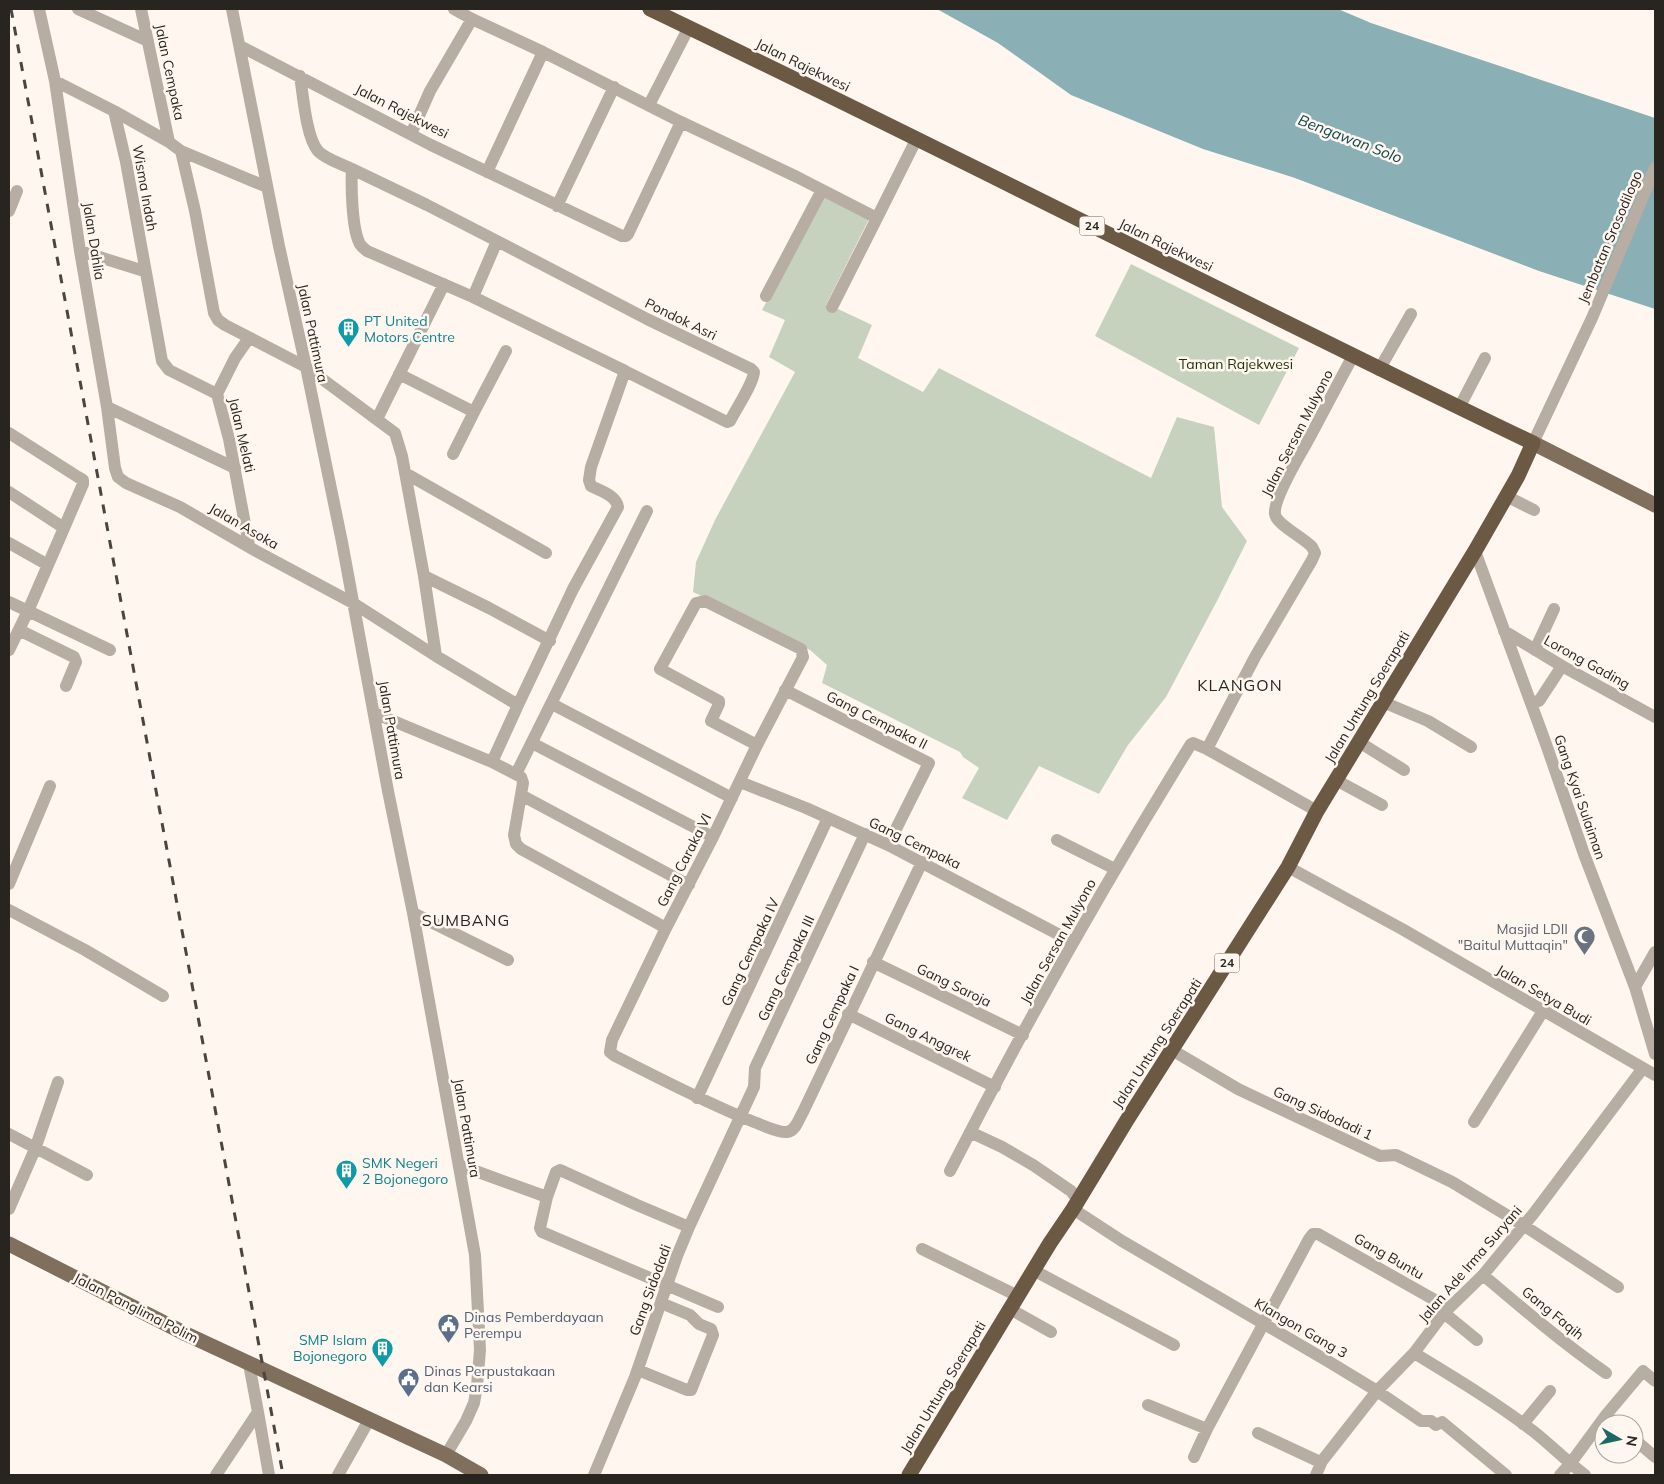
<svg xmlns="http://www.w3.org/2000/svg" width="1664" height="1484" font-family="Mulish,sans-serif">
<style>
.green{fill:#c6d2bd}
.water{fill:#8aafb4}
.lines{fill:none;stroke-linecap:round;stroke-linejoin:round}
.minor{stroke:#b7ada3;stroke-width:12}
.major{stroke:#806f5d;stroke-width:15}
.highway{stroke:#6c5944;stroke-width:15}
.rail{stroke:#4a4540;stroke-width:3;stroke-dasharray:9 9;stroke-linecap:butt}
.labels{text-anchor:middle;stroke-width:5;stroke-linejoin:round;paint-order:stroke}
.shield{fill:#fff7ef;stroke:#68635d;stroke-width:1}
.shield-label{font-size:12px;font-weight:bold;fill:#28241f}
.street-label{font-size:14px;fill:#28241f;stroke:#fff7ef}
.culture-label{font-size:14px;fill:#0d838f;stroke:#fff7ef;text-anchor:start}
.park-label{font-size:14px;fill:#203308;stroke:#fff7ef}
.worship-label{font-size:14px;fill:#5b616d;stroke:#fff7ef;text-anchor:end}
.service-label{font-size:14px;fill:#4e5e75;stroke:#fff7ef;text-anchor:start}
.water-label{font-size:15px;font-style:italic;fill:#0c454c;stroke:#fff7ef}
.quarter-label{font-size:16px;letter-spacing:1px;fill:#28241f;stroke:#fff7ef}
</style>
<rect width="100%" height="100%" fill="#fff7ef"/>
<path class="green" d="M824,194L869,219L826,305L828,309H838L872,325L858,358L923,392L939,368L1151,478L1177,417L1214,427L1222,507L1247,541L1218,599L1166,697L1128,745L1099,794L1039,766L1007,820L962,798L979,768L963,757L960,752L822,683L827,665L810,650L693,592L696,562L715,520L795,372L769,357L785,320L762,310Z
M1131,264L1299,348L1259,425L1095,336Z"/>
<path class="water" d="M937,9H1338L1371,23L1655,118V309L1539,271L1295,178L1203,149L1071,95L998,43Z"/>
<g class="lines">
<path class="minor" d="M39,9L55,81L80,251L107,407L115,468L118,477L126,483L180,507L256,551L353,603L436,656L518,705L492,762L374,713
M78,9L148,41
M141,9L169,142
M232,9L279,246L306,367L342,542L388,791L413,913L475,1255L480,1350L477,1386L474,1403L466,1421L446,1455
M454,9L472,19L543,52L681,122L797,177L877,218L917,138
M240,46L431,145L622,236H626L628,234L681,122
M300,76C303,94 306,137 318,151C325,159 342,164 352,169C351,186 352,227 359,242C360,246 364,248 367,251L473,297L497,241L647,319L751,369L754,372C753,384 736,409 730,421L727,422L625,371L591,467L589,480L591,486C600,491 616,495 618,507L573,589L518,705
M55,81L114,111
M649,105L689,27
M411,134L430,91L472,19
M181,151L267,187
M352,169L427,205L497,241
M487,172L543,52
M557,206L614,87
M9,211L17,191
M80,251L144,271
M766,296L822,190
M473,297L625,371
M832,307L877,218
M1379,370L1411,314
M399,374L474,412L506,351
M217,394L169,370L162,361L126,162L114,111L169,142L181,151L195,211L214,313L218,320L225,325L306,367L395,433L402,456L424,576L436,656
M107,407L235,468
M1459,408L1485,358
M377,419L444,284
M9,433L78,477L83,480V484L64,528L9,492
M1533,443L1592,318L1655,168
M453,454L474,412
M405,473L546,553
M1506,496L1534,510
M64,528L28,611L110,650
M9,543L48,565
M249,545L229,439L217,394L235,358L249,338
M1475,551L1546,744L1584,854L1635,987L1655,1054
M424,576L489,608L550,641
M9,602L28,611L9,650
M19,630L74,657L76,662L66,686
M1504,631L1562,666L1655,717
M1535,650L1554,609
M785,690L929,763L888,845
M1383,702L1428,721L1471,747
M1531,702L1539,701L1562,666
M552,704L732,798
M1359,742L1404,770
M532,743L713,837
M757,745L711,721L719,704V701L660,669L696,603L705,601L801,649L803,657L757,745L713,837L666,928L612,1040L610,1052L615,1056C661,1079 706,1103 754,1122C762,1125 779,1133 787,1132C796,1131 799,1118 803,1112L922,862
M1207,749L1255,657L1312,560L1315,553L1312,547C1304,538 1276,524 1275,514C1273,500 1298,458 1306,444C1322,415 1337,385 1353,356
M492,762L521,777L523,783L514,835L516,844L521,849L666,928
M516,774L647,511
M1336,780L1382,805
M740,782L806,808L888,845L1073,942
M521,795L689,885
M1057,840L1115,869
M1288,867L1402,929L1655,1075
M9,884L50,786
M9,910L85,950L163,996
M413,913L508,960
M873,962L1023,1035
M1635,987L1655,952
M848,1014L995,1087
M1172,1050L1238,1089L1380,1156L1396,1155L1452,1182L1523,1225L1618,1287
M697,1098L828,818
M1474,1122L1543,1011
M970,1132L1002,1147L1033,1165L1071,1191L1078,1200
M9,1134L87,1175
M459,1165L547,1197L540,1228L542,1232L718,1307
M950,1171C1024,1026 1105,883 1191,744L1193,743L1207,749L1317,811
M547,1197L556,1172L560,1170L637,1205L689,1227
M9,1209L35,1149L58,1082
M1073,1209L1122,1241L1331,1363L1377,1391L1421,1421H1431L1436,1425L1442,1422L1506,1475
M922,1249L1018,1296
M1033,1270L1174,1345
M1483,1275C1523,1309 1563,1343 1606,1373
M1010,1309L1051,1332
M1444,1313L1477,1340
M1414,1353C1455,1378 1495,1402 1533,1431C1551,1445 1566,1461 1585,1475
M638,1370L687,1390H691L713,1335L711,1329L699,1324L690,1315L661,1303
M1148,1405L1207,1429L1309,1239L1313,1234H1318L1449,1308
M258,1412L269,1475
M1606,1415L1617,1424
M1523,1424L1550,1391
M1258,1433L1318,1461H1322
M1634,1439L1655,1457
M1194,1457L1207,1429
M216,1475L258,1412L249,1364
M338,1475L369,1420
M594,1475L635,1377L677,1256L689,1227L754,1087L755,1068L865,834
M1316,1475L1322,1461L1377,1391L1414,1353L1444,1313L1483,1275L1534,1213L1643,1068
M1560,1475L1570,1464L1606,1415L1643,1371L1655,1381"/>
<path class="major" d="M1533,443L1655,505
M9,1244L186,1334L446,1455L481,1475"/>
<path class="highway" d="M650,9C946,150 1237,301 1533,443L1518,476L1475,551L1317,811L1288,867L1127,1120L1073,1209L1050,1243L909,1475"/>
<path class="rail" d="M11,9L283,1475"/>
</g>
<defs>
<symbol id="building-pin" viewBox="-11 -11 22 30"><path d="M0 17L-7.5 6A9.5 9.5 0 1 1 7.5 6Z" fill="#0f9aa8" stroke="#fff7ef"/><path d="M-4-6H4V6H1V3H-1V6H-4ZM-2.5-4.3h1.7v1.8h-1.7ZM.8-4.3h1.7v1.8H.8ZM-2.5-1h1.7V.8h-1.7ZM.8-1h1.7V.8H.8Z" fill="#fff"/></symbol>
<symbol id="mosque-pin" viewBox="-11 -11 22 30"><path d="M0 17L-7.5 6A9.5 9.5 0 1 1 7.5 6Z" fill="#6b7280" stroke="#fff7ef"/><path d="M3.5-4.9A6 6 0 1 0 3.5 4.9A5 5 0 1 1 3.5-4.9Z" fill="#fff"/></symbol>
<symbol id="civic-pin" viewBox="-11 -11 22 30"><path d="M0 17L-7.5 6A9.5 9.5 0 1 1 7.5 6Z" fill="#5c6f8a" stroke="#fff7ef"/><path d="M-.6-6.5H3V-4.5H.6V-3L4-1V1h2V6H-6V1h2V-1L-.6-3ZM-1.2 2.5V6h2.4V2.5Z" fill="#fff"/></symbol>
</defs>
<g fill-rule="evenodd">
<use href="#building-pin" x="336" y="316" width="25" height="34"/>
<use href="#mosque-pin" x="1572" y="924" width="25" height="34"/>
<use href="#building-pin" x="334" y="1158" width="25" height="34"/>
<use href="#civic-pin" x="436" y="1312" width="25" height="34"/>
<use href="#building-pin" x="370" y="1336" width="25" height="34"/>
<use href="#civic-pin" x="396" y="1366" width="25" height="34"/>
</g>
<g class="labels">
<g class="shield">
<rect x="1079.5" y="216.5" width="25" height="19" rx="4"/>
<rect x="1214.5" y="953.5" width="25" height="19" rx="4"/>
</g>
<g class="shield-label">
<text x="1092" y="230">24</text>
<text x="1227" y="967">24</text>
</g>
<g class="street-label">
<text transform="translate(803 65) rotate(26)" y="5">Jalan Rajekwesi</text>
<text transform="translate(170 72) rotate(78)" y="5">Jalan Cempaka</text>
<text transform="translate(402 111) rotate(27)" y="5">Jalan Rajekwesi</text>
<text transform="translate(145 188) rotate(80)" y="5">Wisma Indah</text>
<text transform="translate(1610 237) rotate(-67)" y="5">Jembatan Srosodilogo</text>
<text transform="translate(94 241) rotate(81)" y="5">Jalan Dahlia</text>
<text transform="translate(1166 245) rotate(26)" y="5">Jalan Rajekwesi</text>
<text transform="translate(681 319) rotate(26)" y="5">Pondok Asri</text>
<text transform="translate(313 333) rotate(78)" y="5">Jalan Pattimura</text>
<text transform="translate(1297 433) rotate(-63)" y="5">Jalan Sersan Mulyono</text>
<text transform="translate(242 435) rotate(77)" y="5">Jalan Melati</text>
<text transform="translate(244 526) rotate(30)" y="5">Jalan Asoka</text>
<text transform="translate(1587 662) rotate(29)" y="5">Lorong Gading</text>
<text transform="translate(1367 697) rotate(-59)" y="5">Jalan Untung Soerapati</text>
<text transform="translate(877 720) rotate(27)" y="5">Gang Cempaka II</text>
<text transform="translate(392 730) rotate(80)" y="5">Jalan Pattimura</text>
<text transform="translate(1580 797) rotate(71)" y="5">Gang Kyai Sulaiman</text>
<text transform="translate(915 843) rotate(26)" y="5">Gang Cempaka</text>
<text transform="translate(684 860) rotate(-63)" y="5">Gang Caraka VI</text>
<text transform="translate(1058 941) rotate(-61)" y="5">Jalan Sersan Mulyono</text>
<text transform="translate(750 952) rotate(-65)" y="5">Gang Cempaka IV</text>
<text transform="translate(786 968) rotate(-65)" y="5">Gang Cempaka III</text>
<text transform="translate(954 985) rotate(26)" y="5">Gang Saroja</text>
<text transform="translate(1544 995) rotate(30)" y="5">Jalan Setya Budi</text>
<text transform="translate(832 1015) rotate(-65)" y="5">Gang Cempaka I</text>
<text transform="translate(928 1037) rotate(26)" y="5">Gang Anggrek</text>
<text transform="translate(1157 1043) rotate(-57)" y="5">Jalan Untung Soerapati</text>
<text transform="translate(1323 1113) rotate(25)" y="5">Gang Sidodadi 1</text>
<text transform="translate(467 1128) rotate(80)" y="5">Jalan Pattimura</text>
<text transform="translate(1389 1256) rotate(30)" y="5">Gang Buntu</text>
<text transform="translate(1470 1264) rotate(-49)" y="5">Jalan Ade Irma Suryani</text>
<text transform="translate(650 1290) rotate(-70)" y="5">Gang Sidodadi</text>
<text transform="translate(136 1308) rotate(27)" y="5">Jalan Panglima Polim</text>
<text transform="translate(1553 1313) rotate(39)" y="5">Gang Faqih</text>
<text transform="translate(1301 1328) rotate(30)" y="5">Klangon Gang 3</text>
<text transform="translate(943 1387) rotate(-59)" y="5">Jalan Untung Soerapati</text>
</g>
<g class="culture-label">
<text x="364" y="326">PT United<tspan x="364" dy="16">Motors Centre</tspan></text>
<text x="362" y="1168">SMK Negeri<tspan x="362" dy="16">2 Bojonegoro</tspan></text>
<text x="367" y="1345" text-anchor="end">SMP Islam<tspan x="367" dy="16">Bojonegoro</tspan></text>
</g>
<g class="park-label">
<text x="1236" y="369">Taman Rajekwesi</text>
</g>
<g class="worship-label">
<text x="1568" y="934">Masjid LDII<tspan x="1568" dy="16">"Baitul Muttaqin"</tspan></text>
</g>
<g class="service-label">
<text x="464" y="1322">Dinas Pemberdayaan<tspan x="464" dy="16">Perempu</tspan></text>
<text x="424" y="1376">Dinas Perpustakaan<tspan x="424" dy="16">dan Kearsi</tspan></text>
</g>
<g class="water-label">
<text transform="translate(1350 139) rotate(21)" y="5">Bengawan Solo</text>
</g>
<g class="quarter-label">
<text x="1240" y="691">KLANGON</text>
<text x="466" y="926">SUMBANG</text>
</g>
</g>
<rect width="1664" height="1484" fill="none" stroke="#28241f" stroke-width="20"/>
<g transform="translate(1619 1439) rotate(99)"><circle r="24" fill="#fff7ef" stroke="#a9a39c"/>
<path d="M0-4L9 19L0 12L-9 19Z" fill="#1e6861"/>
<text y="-8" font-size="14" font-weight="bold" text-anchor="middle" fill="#28241f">N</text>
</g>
</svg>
